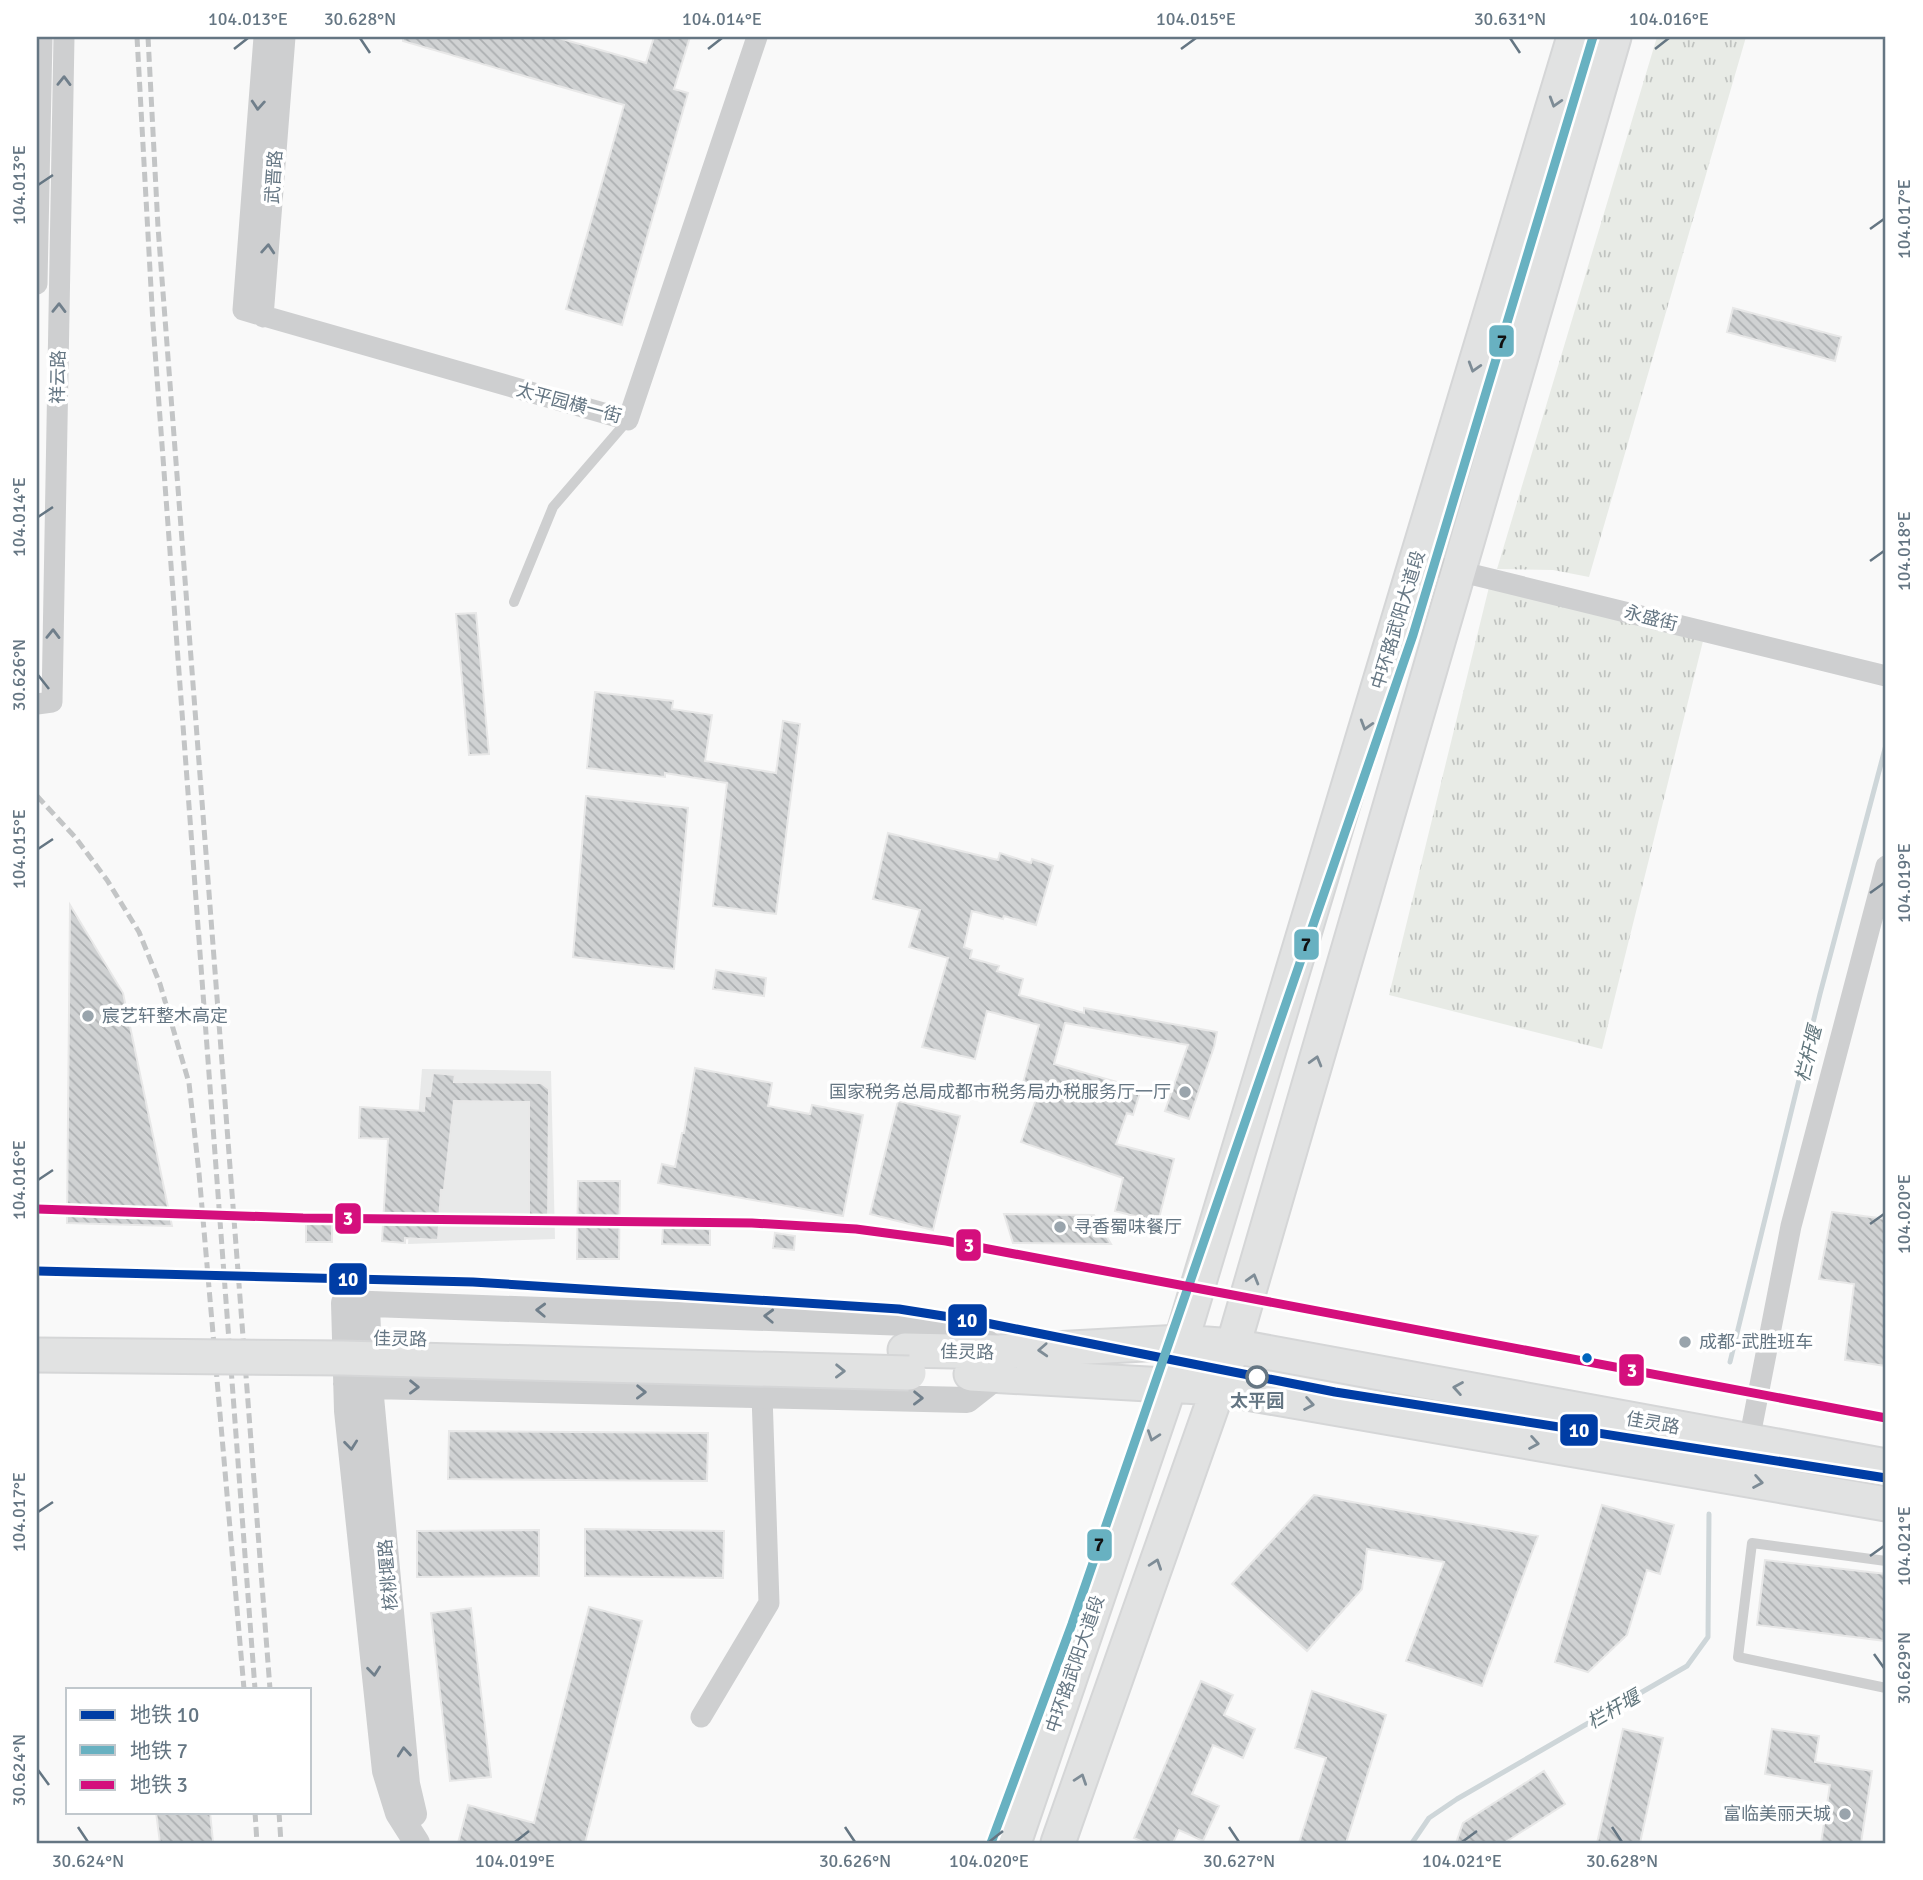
<svg xmlns="http://www.w3.org/2000/svg" width="1923" height="1880" font-family="Signika,'Noto Sans SC',sans-serif">
<style>
.built{fill:#e8e9e9}
.grass{fill:url(#grass-tufts)}
.lines{fill:none;stroke-linecap:round;stroke-linejoin:round}
.stream{stroke:#ced6d9;stroke-width:5}
.building{fill:url(#building-back-hatch);stroke:#e8e8e8;stroke-width:2}
.primary-casing{stroke:#d5d6d7;stroke-width:37}
.service{stroke:#cecfd0;stroke-width:10}
.minor{stroke:#cecfd0;stroke-width:21}
.tertiary{stroke:#cecfd0;stroke-width:26}
.primary{stroke:#e1e2e2;stroke-width:33}
.rail{stroke:#c3c5c6;stroke-width:5;stroke-dasharray:10 5;stroke-linecap:butt}
.primary-bridge-casing{stroke:#d5d6d7;stroke-width:37;stroke-linecap:butt}
.primary-bridge{stroke:#e1e2e2;stroke-width:33}
.metro-1-casing{stroke:#fff;stroke-width:14}
.metro-2-casing{stroke:#fff;stroke-width:14}
.metro-3-casing{stroke:#fff;stroke-width:14}
.metro-1{stroke:#003da5;stroke-width:9}
.metro-2{stroke:#68b1c1;stroke-width:9}
.metro-3{stroke:#d40f7d;stroke-width:9}
.oneway{stroke:#707f8b}
.oneway2{stroke:#7e8c96}
.ticks{fill:none;stroke:#657683;stroke-width:2.5}
.poi-dot{fill:#99a4ac;stroke:#fff;stroke-width:2.5}
.bus-dot{fill:#0065bd;stroke:#fff;stroke-width:2.5}
.stop-dot{fill:#fff;stroke:#657683;stroke-width:3.5}
.labels{text-anchor:middle;stroke-width:7;stroke-linejoin:round;paint-order:stroke}
.street-label{font-size:18px;fill:#657683;stroke:#fff}
.poi-label{font-size:18px;fill:#657683;stroke:#fff;text-anchor:start}
.stop-label{font-size:18px;font-weight:bold;fill:#657683;stroke:#fff}
.water-label{font-size:19px;font-style:italic;fill:#60757c;stroke:#fff}
.line-badge{stroke:#fff;stroke-width:2.5}
.badge-label{font-size:19px;text-anchor:middle;font-weight:bold;fill:#fff}
.pale-badge-label{font-size:19px;text-anchor:middle;font-weight:bold;fill:#111}
.neatline{fill:none;stroke:#657683;stroke-width:2.5}
.ticks-label{font-size:18px;text-anchor:middle;fill:#657683}
</style>
<defs>
<pattern id="grass-tufts" width="24" height="20" patternUnits="userSpaceOnUse" patternTransform="scale(1.75)"><rect width="24" height="20" fill="#e8ebe6"/><path d="M3 7l-1-3M5 7V3M7 7l1-3M15 17l-1-3M17 17v-4M19 17l1-3" fill="none" stroke="#c0c3c0"/></pattern>
<pattern id="building-back-hatch" width="6" height="6" patternUnits="userSpaceOnUse" patternTransform="scale(1.75)"><rect width="6" height="6" fill="#d0d2d3"/><path d="M-1 5l2 2M0 0l6 6M5-1l2 2" fill="none" stroke="#acafb1"/></pattern>
</defs>
<rect width="100%" height="100%" fill="#f9f9f9"/>
<path class="built" d="M422,1069L551,1071L555,1239L408,1244Z"/>
<path class="grass" d="M1657,37H1746L1589,577L1553,570L1497,569Z
M1490,583L1704,637L1602,1049L1389,995Z"/>
<g class="lines">
<path class="stream" d="M1730,1362L1820,994L1886,745
M1412,1843L1429,1818L1457,1799L1687,1666L1708,1637L1709,1514"/>
</g>
<path class="building" d="M403,37H555L646,63L654,37H690L674,89L688,93L622,325L566,309L624,105L403,41Z
M1733,308L1841,337L1835,361L1727,332Z
M476,613L489,754L469,755L456,614Z
M595,692L673,701L672,709L712,715L705,761L776,773L783,721L800,724L776,914L713,906L727,783L665,773V777L587,768Z
M586,796L688,808L674,969L573,957Z
M888,833L998,860L1000,853L1031,863L1032,859L1053,866L1036,925L1004,916L1003,919L972,911L964,947L972,950L970,958L999,966L997,971L1023,979L1019,995L1084,1013V1008L1217,1032L1214,1047L1189,1119L1165,1111L1188,1045L1065,1023L1054,1064L1141,1089L1133,1115L1127,1113L1116,1144L1174,1159L1158,1222L1115,1211L1123,1178L1021,1142L1040,1088L1023,1083L1039,1025L987,1011L975,1059L922,1047L948,958L909,947L920,910L873,899Z
M70,905L123,993L172,1226L67,1223Z
M716,970L766,978L764,996L713,989Z
M695,1068L772,1083L768,1106L810,1114L812,1105L863,1115L843,1216L658,1183L662,1164L675,1167L682,1133H684Z
M433,1073L455,1075L454,1082L541,1083L549,1089L548,1228L529,1227V1102L454,1101L444,1190H441L438,1240L405,1238V1243L382,1241L388,1139L359,1138L360,1107L424,1111L425,1096H430Z
M898,1101L960,1116L933,1230L870,1214Z
M578,1181H620L619,1259H577Z
M1832,1212L1886,1219V1280L1884,1298H1886V1366L1845,1360L1854,1284L1819,1279Z
M1004,1214L1094,1215L1111,1244L1013,1243Z
M306,1224H332V1242H306Z
M663,1227L710,1229V1245L662,1244Z
M775,1233L795,1236L794,1250L773,1248Z
M449,1431L708,1433L707,1481L448,1479Z
M1314,1495L1538,1536L1482,1686L1406,1661L1444,1562L1367,1549L1362,1589L1307,1651L1232,1584Z
M1602,1505L1674,1525L1660,1574L1647,1570L1627,1635L1588,1672L1555,1662Z
M585,1529L724,1531L723,1578L585,1576Z
M539,1530V1576L417,1577V1531Z
M1765,1560L1886,1574V1641L1757,1625Z
M589,1607L642,1621L585,1843H458L468,1805L534,1823Z
M471,1608L491,1777L450,1781L431,1613Z
M1201,1681L1233,1695L1224,1715L1255,1729L1243,1758L1213,1745L1192,1794L1219,1806L1203,1841L1179,1830L1173,1843H1145L1134,1838Z
M1312,1691L1386,1715L1346,1843H1299L1326,1758L1295,1748Z
M1623,1729L1663,1738L1640,1843H1597Z
M1772,1729L1819,1736L1815,1762L1872,1771L1861,1843H1821L1830,1785L1765,1774Z
M1544,1771L1565,1804L1504,1843H1456L1463,1823Z
M156,1812H210L213,1842L160,1843Z"/>
<g class="lines">
<defs>
<path id="primary" d="M905,1350L999,1352L1181,1342L1233,1346L1886,1466
M971,1374L1218,1388L1886,1504
M1014,1843L1170,1384L1181,1342L1574,37
M1058,1843L1233,1346L1614,37"/>
</defs>
<use href="#primary" class="primary-casing"/>
<path class="service" d="M514,602L553,507L628,420
M1886,1561L1752,1543L1738,1657L1886,1688"/>
<path class="minor" d="M264,37L243,310L628,420L757,37
M37,284L42,37
M263,317L285,37
M1415,563L1458,571L1886,676
M37,704L52,702L64,37
M1749,1441L1791,1226L1886,866
M701,1717L769,1603L762,1395"/>
<path class="tertiary" d="M367,1305L370,1386L407,1784L414,1814
M346,1384L370,1386L967,1400L1000,1374
M417,1843L398,1813L385,1771L347,1411L344,1303L963,1325L999,1352"/>
<use href="#primary" class="primary"/>
<path class="rail" d="M137,37L153,324L255,1689
M148,37L158,227L270,1689
M37,796L75,837L107,880L139,932L160,984L189,1083L199,1173L244,1689
M255,1812L257,1843
M279,1812L281,1843"/>
<defs>
<path id="primary-bridge" d="M37,1355L343,1358L909,1373"/>
</defs>
<use href="#primary-bridge" class="primary-bridge-casing"/>
<use href="#primary-bridge" class="primary-bridge"/>
<defs>
<path id="metro-1" d="M37,1271L473,1282L899,1309L981,1322L1335,1392L1886,1478"/>
<path id="metro-2" d="M991,1843L1072,1624L1413,635L1593,37"/>
<path id="metro-3" d="M37,1209L303,1218L752,1223L856,1229L946,1241L1886,1418"/>
</defs>
<use href="#metro-1" class="metro-1-casing"/>
<use href="#metro-2" class="metro-2-casing"/>
<use href="#metro-3" class="metro-3-casing"/>
<use href="#metro-1" class="metro-1"/>
<use href="#metro-2" class="metro-2"/>
<use href="#metro-3" class="metro-3"/>
</g>
<defs><path id="oneway-chevron" d="M-2-3.5L2.5 0L-2 3.5" fill="none" stroke-width="1.6" stroke-linecap="round" stroke-linejoin="round" transform="scale(1.75)"/></defs>
<g class="oneway">
<use href="#oneway-chevron" transform="translate(64 81) rotate(-89)"/>
<use href="#oneway-chevron" transform="translate(258 105) rotate(94)"/>
<use href="#oneway-chevron" transform="translate(268 249) rotate(-86)"/>
<use href="#oneway-chevron" transform="translate(59 308) rotate(-89)"/>
<use href="#oneway-chevron" transform="translate(53 634) rotate(-89)"/>
<use href="#oneway-chevron" transform="translate(541 1310) rotate(-178)"/>
<use href="#oneway-chevron" transform="translate(769 1316) rotate(-178)"/>
<use href="#oneway-chevron" transform="translate(414 1387) rotate(1)"/>
<use href="#oneway-chevron" transform="translate(641 1392) rotate(1)"/>
<use href="#oneway-chevron" transform="translate(918 1398) rotate(1)"/>
<use href="#oneway-chevron" transform="translate(351 1445) rotate(84)"/>
<use href="#oneway-chevron" transform="translate(374 1671) rotate(84)"/>
<use href="#oneway-chevron" transform="translate(404 1752) rotate(-95)"/>
</g>
<g class="oneway2">
<use href="#oneway-chevron" transform="translate(1555 102) rotate(107)"/>
<use href="#oneway-chevron" transform="translate(1474 367) rotate(107)"/>
<use href="#oneway-chevron" transform="translate(1366 725) rotate(107)"/>
<use href="#oneway-chevron" transform="translate(1316 1061) rotate(-74)"/>
<use href="#oneway-chevron" transform="translate(1253 1279) rotate(-74)"/>
<use href="#oneway-chevron" transform="translate(1043 1350) rotate(177)"/>
<use href="#oneway-chevron" transform="translate(840 1371) rotate(1)"/>
<use href="#oneway-chevron" transform="translate(1458 1388) rotate(-170)"/>
<use href="#oneway-chevron" transform="translate(1309 1404) rotate(10)"/>
<use href="#oneway-chevron" transform="translate(1153 1436) rotate(109)"/>
<use href="#oneway-chevron" transform="translate(1534 1443) rotate(10)"/>
<use href="#oneway-chevron" transform="translate(1758 1482) rotate(10)"/>
<use href="#oneway-chevron" transform="translate(1156 1564) rotate(-71)"/>
<use href="#oneway-chevron" transform="translate(1081 1779) rotate(-71)"/>
</g>
<path class="ticks" d="M360,38L370,53M1510,38L1520,53M234,49L248,38M708,49L722,38M1181,49L1196,38M1655,49L1669,38M38,185L53,175M1870,229L1884,219M38,517L53,507M1870,561L1884,551M38,675L49,689M38,849L53,839M1870,893L1884,883M38,1180L53,1170M1870,1224L1884,1214M38,1512L53,1502M1870,1556L1884,1546M1874,1654L1884,1668M38,1770L49,1785M78,1827L88,1842M845,1827L855,1842M1229,1827L1239,1842M1612,1827L1622,1842M515,1842L529,1831M989,1842L1003,1831M1462,1842L1477,1831"/>
<g class="poi-dot">
<circle cx="88" cy="1016" r="7"/>
<circle cx="1185" cy="1092" r="7"/>
<circle cx="1060" cy="1227" r="7"/>
<circle cx="1685" cy="1342" r="7"/>
<circle cx="1845" cy="1814" r="7"/>
</g>
<circle class="bus-dot" cx="1587" cy="1358" r="6"/>
<circle class="stop-dot" cx="1257" cy="1377" r="10"/>
<g class="labels">
<g class="street-label">
<text transform="translate(274 177) rotate(-86)" y="6">武晋路</text>
<text transform="translate(58 377) rotate(-89)" y="6">祥云路</text>
<text transform="translate(569 403) rotate(15)" y="6">太平园横一街</text>
<text transform="translate(1651 618) rotate(14)" y="6">永盛街</text>
<text transform="translate(1398 620) rotate(-73)" y="6">中环路武阳大道段</text>
<text transform="translate(400 1339) rotate(1)" y="6">佳灵路</text>
<text transform="translate(967 1352) rotate(1)" y="6">佳灵路</text>
<text transform="translate(1653 1423) rotate(10)" y="6">佳灵路</text>
<text transform="translate(388 1575) rotate(-95)" y="6">核桃堰路</text>
<text transform="translate(1075 1664) rotate(-71)" y="6">中环路武阳大道段</text>
</g>
<g class="poi-label">
<text x="102" y="1022">宸艺轩整木高定</text>
<text x="1171" y="1098" text-anchor="end">国家税务总局成都市税务局办税服务厅一厅</text>
<text x="1074" y="1233">寻香蜀味餐厅</text>
<text x="1699" y="1348">成都-武胜班车</text>
<text x="1831" y="1820" text-anchor="end">富临美丽天城</text>
</g>
<g class="stop-label">
<text x="1257" y="1407">太平园</text>
</g>
<g class="water-label">
<text transform="translate(1808 1054) rotate(-76)" y="7">栏杆堰</text>
<text transform="translate(1613 1709) rotate(-30)" y="7">栏杆堰</text>
</g>
</g>
<g class="line-badge">
<rect x="1488" y="324" width="27" height="34" rx="7" fill="#68b1c1"/>
<rect x="1293" y="928" width="27" height="33" rx="7" fill="#68b1c1"/>
<rect x="334" y="1202" width="28" height="33" rx="7" fill="#d40f7d"/>
<rect x="955" y="1228" width="27" height="34" rx="7" fill="#d40f7d"/>
<rect x="328" y="1262" width="40" height="34" rx="7" fill="#003da5"/>
<rect x="947" y="1303" width="41" height="34" rx="7" fill="#003da5"/>
<rect x="1618" y="1353" width="27" height="34" rx="7" fill="#d40f7d"/>
<rect x="1559" y="1413" width="40" height="34" rx="7" fill="#003da5"/>
<rect x="1086" y="1528" width="27" height="34" rx="7" fill="#68b1c1"/>
</g>
<g class="badge-label">
<text x="348" y="1225">3</text>
<text x="969" y="1252">3</text>
<text x="348" y="1286">10</text>
<text x="967" y="1327">10</text>
<text x="1632" y="1377">3</text>
<text x="1579" y="1437">10</text>
</g>
<g class="pale-badge-label">
<text x="1502" y="348">7</text>
<text x="1306" y="951">7</text>
<text x="1099" y="1551">7</text>
</g>
<rect width="1923" height="1880" fill="none" stroke="#ffffff" stroke-width="77"/>
<rect x="66" y="1688" width="245" height="126" fill="#ffffff" stroke="#c1c8cd" stroke-width="2"/>
<rect x="80" y="1710" width="35" height="10" fill="#003da5" stroke="#c1c8cd" stroke-width="2"/>
<text x="130" y="1722" font-size="21" fill="#657683">地铁 10</text>
<rect x="80" y="1745" width="35" height="10" fill="#68b1c1" stroke="#c1c8cd" stroke-width="2"/>
<text x="130" y="1758" font-size="21" fill="#657683">地铁 7</text>
<rect x="80" y="1780" width="35" height="10" fill="#d40f7d" stroke="#c1c8cd" stroke-width="2"/>
<text x="130" y="1792" font-size="21" fill="#657683">地铁 3</text>
<rect x="38" y="38" width="1846" height="1804" class="neatline"/>
<g class="ticks-label">
<text x="248" y="25">104.013°E</text>
<text x="360" y="25">30.628°N</text>
<text x="722" y="25">104.014°E</text>
<text x="1196" y="25">104.015°E</text>
<text x="1510" y="25">30.631°N</text>
<text x="1669" y="25">104.016°E</text>
<text transform="translate(19 185) rotate(-90)" y="6">104.013°E</text>
<text transform="translate(1904 219) rotate(-90)" y="6">104.017°E</text>
<text transform="translate(19 517) rotate(-90)" y="6">104.014°E</text>
<text transform="translate(1904 551) rotate(-90)" y="6">104.018°E</text>
<text transform="translate(19 675) rotate(-90)" y="6">30.626°N</text>
<text transform="translate(19 849) rotate(-90)" y="6">104.015°E</text>
<text transform="translate(1904 883) rotate(-90)" y="6">104.019°E</text>
<text transform="translate(19 1180) rotate(-90)" y="6">104.016°E</text>
<text transform="translate(1904 1214) rotate(-90)" y="6">104.020°E</text>
<text transform="translate(19 1512) rotate(-90)" y="6">104.017°E</text>
<text transform="translate(1904 1546) rotate(-90)" y="6">104.021°E</text>
<text transform="translate(1904 1668) rotate(-90)" y="6">30.629°N</text>
<text transform="translate(19 1770) rotate(-90)" y="6">30.624°N</text>
<text x="88" y="1867">30.624°N</text>
<text x="515" y="1867">104.019°E</text>
<text x="855" y="1867">30.626°N</text>
<text x="989" y="1867">104.020°E</text>
<text x="1239" y="1867">30.627°N</text>
<text x="1462" y="1867">104.021°E</text>
<text x="1622" y="1867">30.628°N</text>
</g>
</svg>
